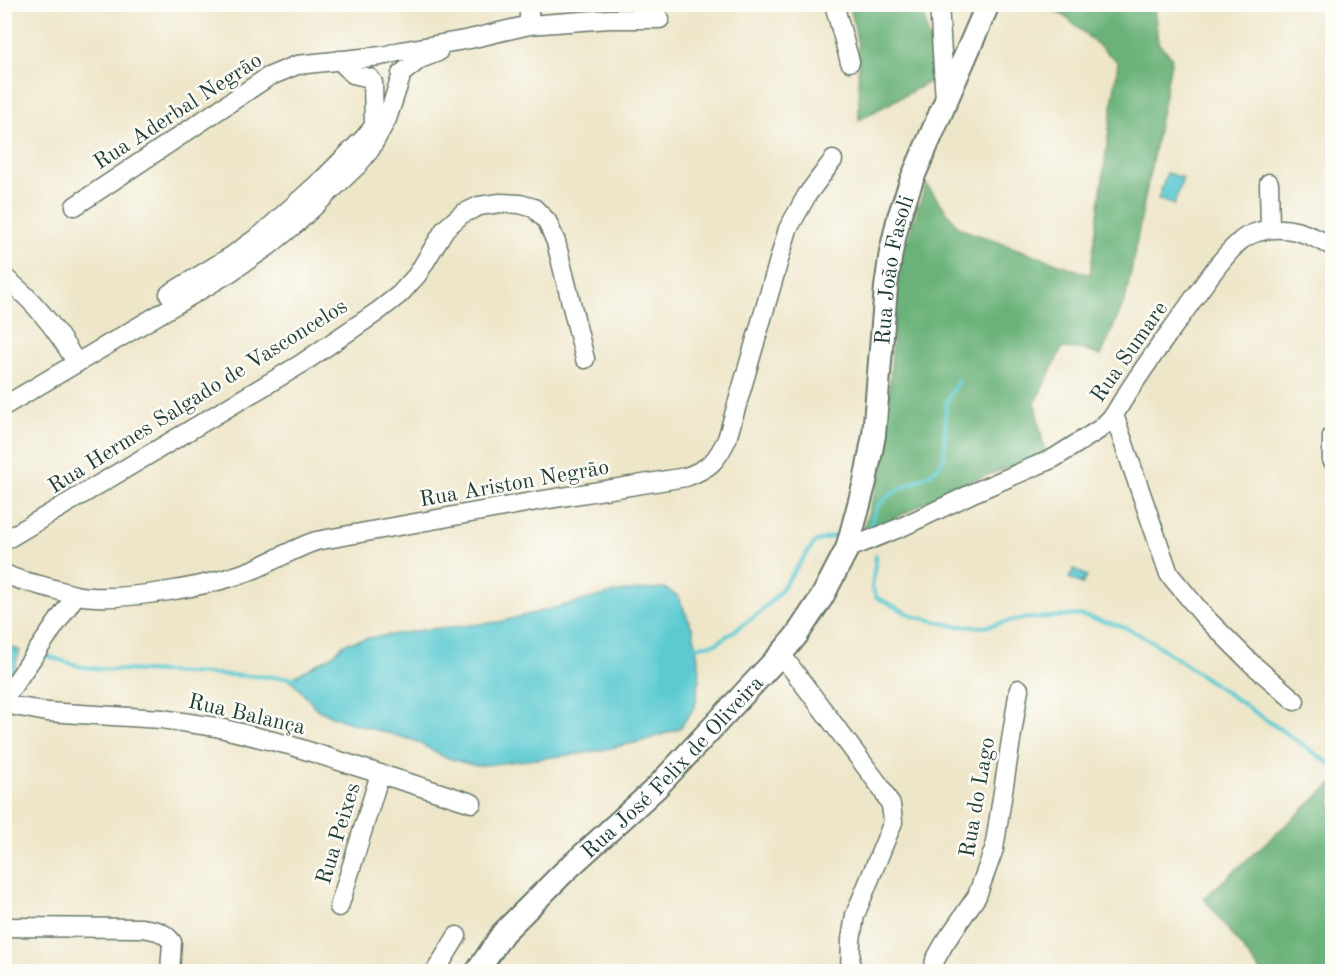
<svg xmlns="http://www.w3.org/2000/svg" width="1337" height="976" font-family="'Old Standard TT',serif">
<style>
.forest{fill:#6bb279;stroke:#457856;stroke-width:1.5}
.water{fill:#5dcad2;stroke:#3e8483;stroke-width:1.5}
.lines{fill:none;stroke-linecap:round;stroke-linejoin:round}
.stream{stroke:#5dcad2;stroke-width:4}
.minor-casing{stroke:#677868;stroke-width:21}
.major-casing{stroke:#677868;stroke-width:26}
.minor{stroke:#fff;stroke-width:18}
.major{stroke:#fff;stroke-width:22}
.labels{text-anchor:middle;stroke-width:5;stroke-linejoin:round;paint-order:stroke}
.street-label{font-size:22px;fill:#1f3d34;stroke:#fdfcf7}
</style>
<rect width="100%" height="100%" fill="#fdfcf7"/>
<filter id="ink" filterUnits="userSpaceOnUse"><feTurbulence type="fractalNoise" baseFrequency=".0167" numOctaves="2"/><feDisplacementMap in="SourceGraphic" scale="12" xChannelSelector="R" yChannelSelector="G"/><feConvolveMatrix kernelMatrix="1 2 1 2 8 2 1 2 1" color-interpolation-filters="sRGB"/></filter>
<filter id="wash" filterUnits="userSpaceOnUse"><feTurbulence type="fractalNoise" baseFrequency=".008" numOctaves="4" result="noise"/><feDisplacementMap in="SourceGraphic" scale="24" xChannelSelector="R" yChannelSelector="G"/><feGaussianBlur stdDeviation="1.35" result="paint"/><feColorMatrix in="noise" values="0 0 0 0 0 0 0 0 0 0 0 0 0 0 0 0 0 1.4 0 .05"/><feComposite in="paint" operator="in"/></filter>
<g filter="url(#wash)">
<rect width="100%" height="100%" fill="#eee6c9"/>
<path class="forest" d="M850,5H922L936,78L859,120L858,45Z
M1044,5H1154L1158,43L1172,57L1126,297L1101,356L1081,349L1062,348L1035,403L1045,454L955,487L861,536L884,463L898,267L926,184L959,228L1090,275L1118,62L1063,15Z
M1332,784V971H1260L1204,898Z"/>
<path class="water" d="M1167,173L1183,178L1174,205L1158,199Z
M1074,569L1087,576L1082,584L1069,578Z
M664,588L678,596L693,630L700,671L695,707L679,729L639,742L586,753L476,766L444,757L416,741L344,721L318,710L290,679L333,655L344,644L369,638L431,629L499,622L617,592Z
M5,644L20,651L12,677L5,685Z"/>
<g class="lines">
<path class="stream" d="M871,530C871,483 930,489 944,458L946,403L959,379
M876,555L872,588L876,597L913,616L956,626L984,627L1020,619L1080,615L1124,627L1150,640L1332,765
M694,647L717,643L758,614L778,594L815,542L840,534
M41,654L82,667L100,669L295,678"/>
</g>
</g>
<g filter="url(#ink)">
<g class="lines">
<defs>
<path id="minor" d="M529,4V25
M834,4L850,62
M939,4L945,101
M387,55L401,51L470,39L529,25L609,19H660
M339,60L353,74L370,78
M401,74L420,59L438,52
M1269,183L1270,229
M75,206L268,77L297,65L381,56
M4,277C34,300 57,330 76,362
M169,294L230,257L262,234L324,178L364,138L374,126L373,82
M4,406L229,273L270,245L298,222L357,166L370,150L387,119L400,80
M1114,415L1169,574L1204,616L1251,663L1295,701
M1332,436V460
M4,541L301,364L377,312L400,294L417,275L445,229L462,214L479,206L500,203L520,204L534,208L547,221L556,242L585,359
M847,549L904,526L975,492L1054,458L1100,429L1114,415C1135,378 1162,343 1187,308C1203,286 1218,262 1238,243C1243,238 1251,234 1258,232C1286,223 1308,234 1332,246
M4,573C15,580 28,582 39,585C51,588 63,592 75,595C121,603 214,586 257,568C277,559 295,548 316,541L537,501L686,477C710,468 716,462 727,439L788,229L807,195L833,160
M781,654L880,786L891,805L893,822L855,915L851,940L850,972
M4,699L76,595
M4,704L47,712L162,719L216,727L289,745L472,803
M339,907L380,774
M4,927L141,928C155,930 164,931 172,942L170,972
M435,972L457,936
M933,972L935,960L944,944L977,896L994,849L1019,689"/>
<g id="major">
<path id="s1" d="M477,972L503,933L564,872L656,788L781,654L796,636L822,597L847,549L865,482L874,435L886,287L891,252L899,217L912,179L988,4"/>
</g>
</defs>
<use href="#minor" class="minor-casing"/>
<use href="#major" class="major-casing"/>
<use href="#minor" class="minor"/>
<use href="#major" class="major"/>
</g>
</g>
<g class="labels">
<g class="street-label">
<text transform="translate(177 110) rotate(-33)" y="8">Rua Aderbal Negrão</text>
<text dy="8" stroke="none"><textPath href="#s1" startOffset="849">Rua João Fasoli</textPath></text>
<text transform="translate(1128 351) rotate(-55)" y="8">Rua Sumare</text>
<text transform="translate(197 395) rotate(-32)" y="8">Rua Hermes Salgado de Vasconcelos</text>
<text transform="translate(514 482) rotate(-10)" y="8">Rua Ariston Negrão</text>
<text transform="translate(247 713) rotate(13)" y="8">Rua Balança</text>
<text dy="8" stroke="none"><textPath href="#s1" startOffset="284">Rua José Felix de Oliveira</textPath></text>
<text transform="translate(976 797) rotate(-80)" y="8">Rua do Lago</text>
<text transform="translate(337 833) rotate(-73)" y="8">Rua Peixes</text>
</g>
</g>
<rect width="1337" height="976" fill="none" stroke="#fdfcf7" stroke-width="24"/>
</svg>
